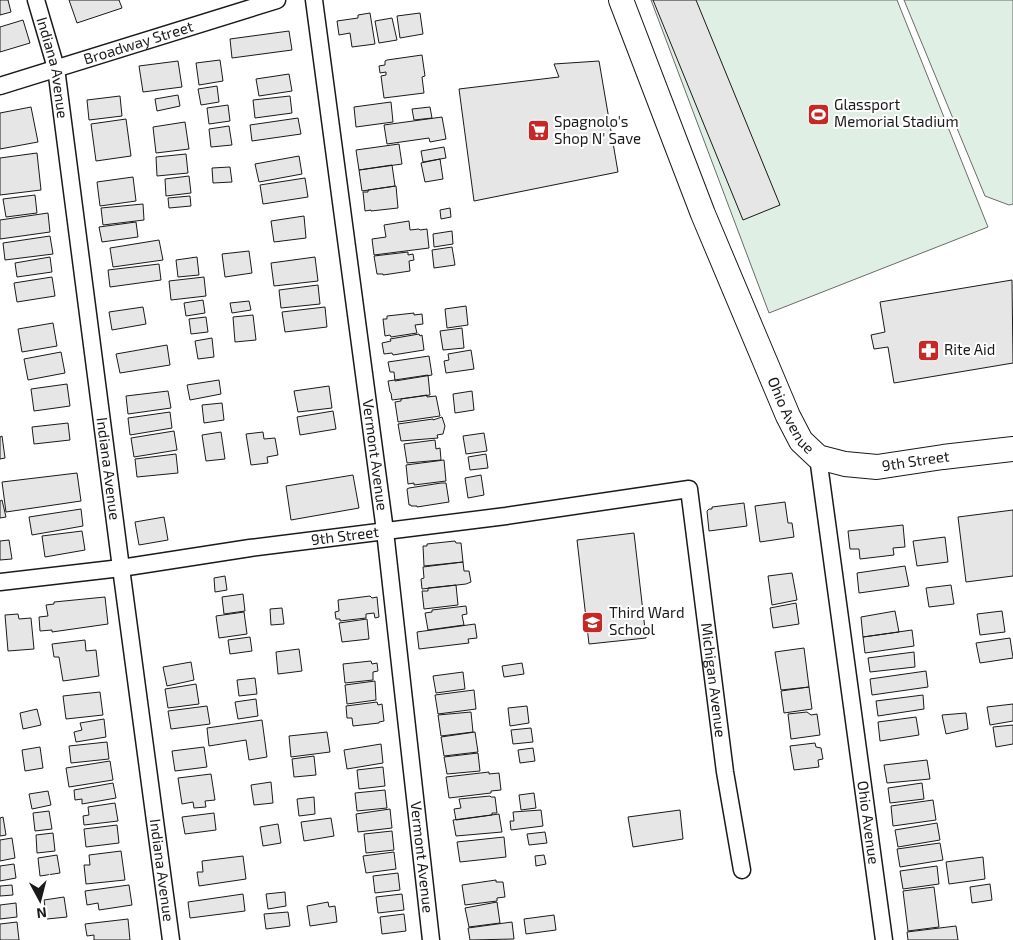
<svg xmlns="http://www.w3.org/2000/svg" width="1013" height="940" font-family="'Exo 2',sans-serif">
<style>
.green{fill:#e0efe3;stroke:#6a6a6a}
.building{fill:#e6e6e6;stroke:#1a1a1a}
.lines{fill:none;stroke-linecap:round;stroke-linejoin:round}
.street-casing{stroke:#1a1a1a;stroke-width:19}
.secondary-casing{stroke:#1a1a1a;stroke-width:26}
.street{stroke:#fff;stroke-width:16}
.secondary{stroke:#fff;stroke-width:24}
.labels{text-anchor:middle;stroke-width:4;stroke-linejoin:round;paint-order:stroke}
.street-label{font-size:15px;fill:#1a1a1a;stroke:#fff}
.poi-label{font-size:15px;fill:#1a1a1a;stroke:#fff;text-anchor:start}
</style>
<rect width="100%" height="100%" fill="#fff"/>
<path class="green" d="M651,0H897L988,227L769,313Z
M904,0H1013V204L1009,205L985,196Z"/>
<path class="building" d="M0,0H8L11,12L0,15Z
M69,0H119L122,8L77,23Z
M653,0H696L780,205L743,220Z
M370,13L375,44L352,47L350,33L339,35L337,21L358,18V15Z
M420,13L423,34L400,38L397,16Z
M392,18L397,40L379,43L375,21Z
M23,20L30,43L0,52V27Z
M289,31L292,50L232,58L230,39Z
M422,55L425,76L422,77L424,93L384,98L381,76L386,75V72L380,73L379,66L385,65V61L387,60Z
M220,60L223,81L199,85L196,63Z
M178,61L182,87L143,92L139,66Z
M599,61L618,172L474,201L459,89L559,77L554,64Z
M289,74L292,91L259,96L256,79Z
M217,86L219,102L201,105L198,89Z
M178,95L180,106L157,111L155,99Z
M120,96L122,116L89,120L87,100Z
M290,96L292,113L255,118L253,100Z
M391,102L393,122L356,127L354,107Z
M228,105L230,121L209,124L207,108Z
M31,107L38,142L0,149V113Z
M430,107L432,118L414,120L412,109Z
M442,117L446,139L430,142L429,138L387,144L384,125Z
M298,118L301,134L252,141L250,125Z
M126,119L131,156L96,161L91,124Z
M185,122L189,149L156,153L153,127Z
M229,126L232,145L211,147L209,129Z
M399,144L402,164L359,170L356,150Z
M444,147L446,158L423,162L421,151Z
M37,153L41,190L0,195V158Z
M186,154L188,173L157,176L156,157Z
M299,156L302,174L259,182L255,164Z
M440,159L443,179L425,182L421,163Z
M392,165L395,186L362,191L359,170Z
M230,167L232,182L213,183L212,168Z
M189,176L191,193L166,196L165,179Z
M133,177L136,201L100,206L97,182Z
M305,178L308,197L263,204L260,185Z
M396,186L398,208L371,211V210L365,211L363,192H368V190Z
M35,195L37,213L6,217L3,199Z
M190,196L191,206L169,208L168,198Z
M143,204L144,220L103,225L101,208Z
M450,208L451,217L441,219L440,210Z
M48,213L50,232L0,239V220Z
M304,216L306,238L274,242L271,221Z
M409,221L410,230L419,229L420,230L427,229L429,248L374,255L372,239L386,237L384,225Z
M136,222L138,237L102,242L99,227Z
M452,231L453,244L434,247L433,234Z
M50,236L53,254L5,260L3,243Z
M159,240L163,260L113,267L110,248Z
M452,247L455,265L434,268L432,250Z
M249,251L252,273L225,277L222,254Z
M408,252V255L413,254L414,260L409,261L410,271L383,275V274H377L374,256Z
M50,257L52,272L17,277L15,263Z
M197,257L199,275L178,277L176,260Z
M315,257L318,281L274,286L271,263Z
M159,264L161,280L110,287L108,270Z
M52,277L55,296L17,302L14,283Z
M204,277L206,296L171,300L169,281Z
M1012,280L1013,363L894,383L888,347L874,349L871,335L885,332L880,302Z
M318,285L320,304L281,308L279,290Z
M203,300L205,313L186,316L184,303Z
M249,301L251,310L232,313L230,303Z
M466,306L468,325L447,328L445,309Z
M143,307L146,324L112,330L109,312Z
M325,307L327,327L285,332L282,312Z
M414,313V315L422,314L423,324L415,325L417,333L391,337L390,335L385,336L383,319H387V316Z
M253,315L256,340L235,342L233,317Z
M206,317L208,332L191,334L189,319Z
M53,323L57,346L22,352L18,329Z
M462,328L464,348L443,350L440,331Z
M419,334L420,336L422,335L424,350L393,355L392,353L384,354L382,343L391,341L390,339Z
M212,338L214,357L198,359L195,341Z
M167,345L170,365L120,373L116,354Z
M471,350L474,369L446,373L444,361L449,360L448,354Z
M61,352L65,373L28,380L24,359Z
M429,356L432,375L395,381L394,372H390L388,362Z
M428,375L430,395L392,400L391,393L390,392L388,381Z
M219,380L221,394L190,400L187,385Z
M67,384L70,406L34,411L31,389Z
M329,386L332,408L298,412L294,391Z
M168,391L171,408L128,414L126,396Z
M472,391L474,410L455,413L453,394Z
M427,395V397L436,396L440,416L398,422L395,402L401,401V399Z
M222,403L224,420L204,423L202,405Z
M333,411L336,429L300,435L297,417Z
M170,412L172,428L130,435L128,418Z
M442,417L445,426L443,434L437,435L438,438L401,441L398,424L433,419V420Z
M68,423L70,440L34,444L32,427Z
M174,431L177,450L134,457L131,438Z
M221,432L225,459L206,461L202,435Z
M263,432L264,439L275,438L278,455L267,457L268,463L251,465L246,434Z
M484,433L487,451L466,454L463,436Z
M2,436L5,458L0,459V437Z
M435,440L436,449L440,448L441,460L407,463L404,444Z
M176,454L178,473L137,477L135,459Z
M486,454L488,468L470,470L468,457Z
M444,460L446,481L414,485V483L408,484L406,465Z
M77,473L81,501L6,512L2,482Z
M353,475L359,508L291,520L286,486Z
M481,475L484,495L468,498L465,478Z
M441,483H446L449,502L417,507V506H411V505H409L407,489L409,488Z
M2,500L6,517L0,518V501Z
M785,502L788,523H792L794,537L760,542L755,506Z
M744,503L747,526L709,531L707,511L709,509H712V507Z
M81,509L83,526L32,535L29,517Z
M1013,510V576L966,582L958,517Z
M164,517L168,540L139,545L135,522Z
M903,525L905,547L893,548L894,555L860,559L859,549H850L848,531Z
M82,531L85,550L45,557L42,536Z
M634,533L646,638L589,644L577,540Z
M945,537L948,562L917,566L913,541Z
M9,540L12,559L0,560V541Z
M455,541L456,543H461L463,562L424,566L423,546H427V544Z
M463,562L464,571H469L471,582L466,584L422,589L421,579L424,578L423,567Z
M905,566L909,586L859,593L857,573Z
M792,573L797,600L772,605L768,576Z
M225,576L227,590L215,592L214,578Z
M456,585L458,605L424,609L422,591H428V588Z
M951,585L954,604L929,607L926,588Z
M243,594L245,611L224,614L222,597Z
M370,596L372,598L377,597L379,617L375,618L374,613L366,614V618L340,621V619H336L335,612L339,611L338,600Z
M105,597L108,624L52,632V630L40,631L39,617L48,616L46,605L54,604V602Z
M796,603L799,624L773,628L770,608Z
M466,606L467,614L462,615L464,625L428,630L425,613L432,612V610Z
M282,608L284,624L271,625L270,609Z
M895,611L899,632L863,637L861,617Z
M1002,611L1005,632L980,635L977,614Z
M244,612L247,634L219,638L216,616Z
M18,614L19,619L31,618L34,649L8,651L5,615Z
M367,619L369,639L342,642L339,623Z
M475,624L477,638L468,639L469,643L419,649L417,632Z
M912,630L914,646L865,653L863,637Z
M250,637L252,651L230,654L228,640Z
M1010,638L1013,658L980,663L976,643Z
M85,640L86,651L96,650L99,676L63,681L59,657H54L52,644Z
M804,648L809,687L781,690L775,652Z
M299,649L302,671L278,674L276,652Z
M914,652L915,667L870,672L868,658Z
M371,661L372,664L377,663L378,671L373,672V680L345,683L343,664Z
M191,662L194,680L167,686L163,667Z
M522,663L524,674L504,677L502,666Z
M926,671L928,687L872,695L870,679Z
M463,672L465,689L436,693L433,676Z
M255,678L257,694L239,696L237,680Z
M375,681L376,700L347,704L345,685Z
M196,684L199,704L168,708L165,689Z
M809,687L812,709L784,713L781,691Z
M474,690L476,709L438,714L435,695Z
M100,692L103,715L66,719L63,696Z
M923,695L924,709L878,716L876,701Z
M256,699L258,716L238,719L235,702Z
M377,702L378,705L382,704L384,721L379,722V723L353,726L352,718H347L346,706Z
M1013,704V721L990,725L987,707Z
M207,706L210,724L171,729L168,711Z
M527,706L529,723L510,726L508,708Z
M37,709L41,725L23,729L20,713Z
M471,712L473,732L441,736L438,715Z
M807,712L811,715L817,714L820,735L791,739L788,714Z
M966,713L968,729L946,734L942,715Z
M916,717L919,735L880,741L878,722Z
M104,719L106,737L76,742L74,732L82,730L80,723Z
M262,720L267,757L249,760L246,740L209,746L207,728Z
M1013,725V744L996,747L993,727Z
M531,728L533,742L513,744L511,730Z
M327,732L330,752L291,757L289,736Z
M475,732L478,752L444,756L441,737Z
M107,742L109,759L71,763L69,746Z
M815,743L816,747L821,748L823,759L818,760L819,767L794,770L790,746Z
M381,744L383,763L347,769L344,750Z
M40,747L43,768L25,771L22,750Z
M204,747L207,767L175,771L172,751Z
M533,748L535,761L520,763L518,750Z
M478,753L480,771L447,774L444,757Z
M314,756L316,775L294,777L292,759Z
M927,760L930,779L887,783L884,765Z
M110,761L113,780L69,787L66,768Z
M383,767L385,786L359,789L357,770Z
M489,772V774L499,773L501,790L491,791V793L449,798L446,777Z
M211,774L215,800L205,801L206,807L194,808L193,802L182,804L178,778Z
M271,782L273,803L254,805L251,785Z
M113,783L116,798L82,804V799L75,800L74,790Z
M922,783L924,799L890,803L888,788Z
M385,790L387,808L357,811L355,793Z
M48,791L51,805L32,809L29,794Z
M534,793L536,808L521,810L519,795Z
M490,796L491,797H495L497,813H492V815L456,820L454,809L461,808L459,799Z
M314,797L315,814L299,816L297,799Z
M933,800L936,820L893,826L891,806Z
M115,803L118,821L84,825L83,816L89,815L88,807Z
M390,809L392,828L358,832L356,814Z
M541,810L543,826L511,830L510,821H514L513,812Z
M680,810L683,839L633,847L628,817Z
M49,811L52,829L35,831L33,813Z
M214,813L216,830L185,834L182,817Z
M499,814L502,832L456,836L453,820Z
M3,817L6,835L0,836V818Z
M331,818L334,836L304,841L301,822Z
M937,823L940,840L898,847L895,830Z
M278,824L281,843L263,846L260,827Z
M117,825L119,843L86,847L84,829Z
M392,831L394,850L366,853L364,834Z
M545,832L547,843L529,845L527,834Z
M53,833L55,851L37,853L36,835Z
M504,837L506,857L460,862L457,842Z
M12,838L15,858L0,861V840Z
M940,843L943,860L900,867L897,849Z
M121,851L125,880L86,884L84,865H90L89,855Z
M394,852L396,869L366,873L363,856Z
M57,855L60,873L40,876L38,858Z
M544,855L546,864L536,866L535,856Z
M243,856L246,879L199,886L197,872H203L202,861Z
M983,857L985,879L949,884L946,862Z
M14,864L16,878L0,881V866Z
M937,866L939,884L903,889L900,871Z
M398,873L400,890L375,893L373,876Z
M496,880V882H503L505,897L497,898V901L465,905L462,885Z
M990,884L992,900L972,903L970,887Z
M12,885L13,895L0,896V886Z
M129,885L132,905L99,910L98,903L87,905L85,891Z
M934,887L939,927L908,931L903,891Z
M285,892L286,906L268,909L266,894Z
M243,894L245,911L190,918L188,902Z
M402,894L404,910L378,913L376,897Z
M64,897L67,917L47,919L44,900Z
M328,902L329,907L335,906L337,922L310,926L307,906Z
M497,902L500,923L469,927L465,908Z
M16,903L17,917L0,919V905Z
M288,912L290,926L266,929L264,914Z
M404,914L406,931L382,934L380,917Z
M554,915L556,930L526,934L524,919Z
M128,919L130,940H94V935L87,936L85,924Z
M17,922L19,940H0V924Z
M512,922L514,939L470,940L468,928Z
M956,926L958,940H908L907,932Z"/>
<g class="lines">
<defs>
<g id="street">
<path id="s1" d="M36,0L56,68L121,568L171,940"/>
<path id="s2" d="M314,0L385,531L431,940"/>
<path id="s3" d="M0,86L277,0"/>
<path id="s4" d="M818,457L884,940"/>
<path id="s5" d="M0,582L121,568L250,548L506,516L689,489L725,772L742,870"/>
</g>
<g id="secondary">
<path id="s6" d="M621,0L703,214L788,416L801,441L818,457L845,464L877,467L943,457L1013,449"/>
</g>
</defs>
<use href="#street" class="street-casing"/>
<use href="#secondary" class="secondary-casing"/>
<use href="#street" class="street"/>
<use href="#secondary" class="secondary"/>
</g>
<defs>
<symbol id="stadium-square" viewBox="-11 -11 22 22"><rect x="-9" y="-9" width="18" height="18" rx="4" fill="#c62828" stroke="#fff"/><path d="M0-5a6.5 5 0 1 0 0 10a6.5 5 0 1 0 0-10ZM-3.5-1.8h7v3.6h-7Z" fill="#fff"/></symbol>
<symbol id="supermarket-square" viewBox="-11 -11 22 22"><rect x="-9" y="-9" width="18" height="18" rx="4" fill="#c62828" stroke="#fff"/><path d="M-6-5.5h2.5l.6 2H6L4.5 2H-2.5L-4.4-4H-6ZM-1.5 3.2a1.3 1.3 0 1 0 .1 0ZM3 3.2a1.3 1.3 0 1 0 .1 0Z" fill="#fff"/></symbol>
<symbol id="pharmacy-square" viewBox="-11 -11 22 22"><rect x="-9" y="-9" width="18" height="18" rx="4" fill="#c62828" stroke="#fff"/><path d="M-2-6h4v4h4v4h-4v4h-4v-4h-4v-4h4Z" fill="#fff"/></symbol>
<symbol id="school-square" viewBox="-11 -11 22 22"><rect x="-9" y="-9" width="18" height="18" rx="4" fill="#c62828" stroke="#fff"/><path d="M0-5L7-2L0 1L-7-2ZM-4 1L0 2.5L4 1V4Q0 6-4 4Z" fill="#fff"/></symbol>
</defs>
<g fill-rule="evenodd">
<use href="#stadium-square" x="806" y="102" width="25" height="25"/>
<use href="#supermarket-square" x="526" y="118" width="25" height="25"/>
<use href="#pharmacy-square" x="916" y="338" width="25" height="25"/>
<use href="#school-square" x="580" y="610" width="25" height="25"/>
</g>
<g class="labels">
<g class="street-label">
<text dy="5" stroke="none"><textPath href="#s3" startOffset="145">Broadway Street</textPath></text>
<text dy="5" stroke="none"><textPath href="#s1" startOffset="70">Indiana Avenue</textPath></text>
<text dy="5" stroke="none"><textPath href="#s6" startOffset="449">Ohio Avenue</textPath></text>
<text dy="5" stroke="none"><textPath href="#s2" startOffset="459">Vermont Avenue</textPath></text>
<text dy="5" stroke="none"><textPath href="#s6" startOffset="599">9th Street</textPath></text>
<text dy="5" stroke="none"><textPath href="#s1" startOffset="475">Indiana Avenue</textPath></text>
<text dy="5" stroke="none"><textPath href="#s5" startOffset="348">9th Street</textPath></text>
<text dy="5" stroke="none"><textPath href="#s5" startOffset="888">Michigan Avenue</textPath></text>
<text dy="5" stroke="none"><textPath href="#s4" startOffset="369">Ohio Avenue</textPath></text>
<text dy="5" stroke="none"><textPath href="#s2" startOffset="864">Vermont Avenue</textPath></text>
<text dy="5" stroke="none"><textPath href="#s1" startOffset="880">Indiana Avenue</textPath></text>
</g>
<g class="poi-label">
<text x="834" y="110">Glassport<tspan x="834" dy="17">Memorial Stadium</tspan></text>
<text x="554" y="127">Spagnolo's<tspan x="554" dy="17">Shop N' Save</tspan></text>
<text x="944" y="355">Rite Aid</text>
<text x="609" y="618">Third Ward<tspan x="609" dy="17">School</tspan></text>
</g>
</g>
<g transform="translate(40 900) rotate(173)" stroke="#ffffff" stroke-width="4" paint-order="stroke">
<path d="M0-4L9 19L0 12L-9 19Z" fill="#1a1a1a"/>
<text y="-8" font-size="14" font-weight="bold" text-anchor="middle" fill="#1a1a1a">N</text>
</g>
</svg>
